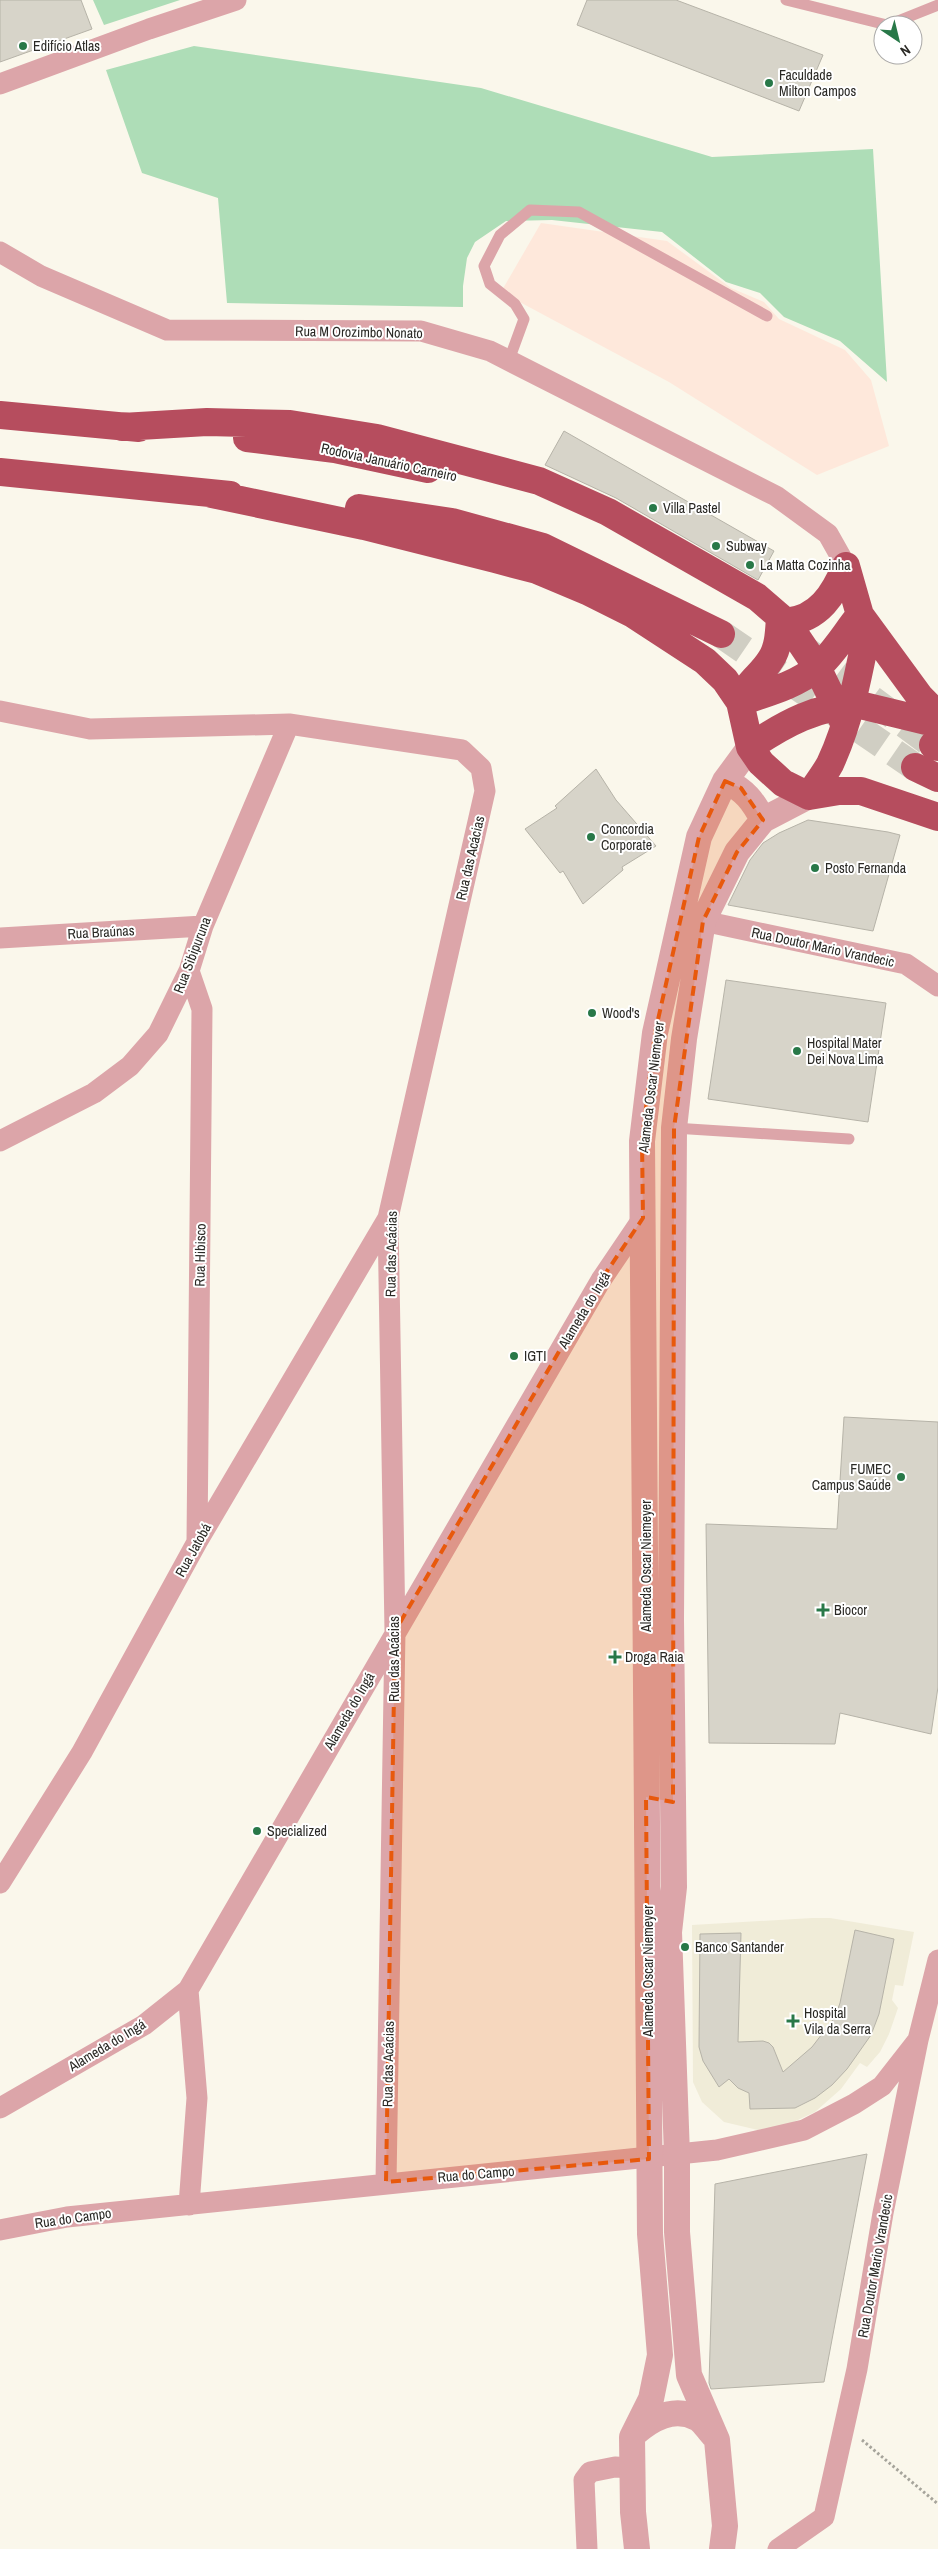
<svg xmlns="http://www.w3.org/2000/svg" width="938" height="2549" font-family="'Archivo Narrow',sans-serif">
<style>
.commercial{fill:#fee8db}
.built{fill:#f0ecd8}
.green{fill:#aeddb7}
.building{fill:#d7d4c9;stroke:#b6b3a8}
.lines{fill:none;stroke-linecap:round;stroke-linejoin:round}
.trunk-tunnel{stroke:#d0cec3;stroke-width:28;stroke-dasharray:28 14;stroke-linecap:butt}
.path{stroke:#a6a49b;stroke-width:3;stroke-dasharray:2.5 2.5;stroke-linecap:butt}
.service{stroke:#dca5a9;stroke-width:11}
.minor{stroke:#dca5a9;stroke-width:21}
.tertiary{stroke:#dca5a9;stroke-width:26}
.trunk{stroke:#b64d5e;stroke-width:28}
.marked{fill:#e8590c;fill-opacity:0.2;stroke:#e8590c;stroke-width:4;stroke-dasharray:10 6;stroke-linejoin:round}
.poi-dot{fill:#287848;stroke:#fff;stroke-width:2}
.labels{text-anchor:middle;stroke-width:4;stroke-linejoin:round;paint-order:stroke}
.poi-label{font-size:14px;fill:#2a2925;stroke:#fff;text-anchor:start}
.street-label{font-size:14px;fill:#2a2925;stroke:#fff}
</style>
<rect width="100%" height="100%" fill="#faf7eb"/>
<path class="commercial" d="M541,223L667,241L731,288L764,302L779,319L845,350L871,380L889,446L817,475L669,382L501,292Z"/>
<path class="built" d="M812,1918H830L914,1932L903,1986L895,1985L892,2000L898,2008L889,2034L880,2052L867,2067L860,2063L841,2089L815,2112L787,2125L758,2130L724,2122L702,2102L693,2082L692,1925Z"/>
<path class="green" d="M93,0H180L104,25Z
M194,46L481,88L712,157L873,149L887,382L840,341L784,317L760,293L726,282L662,232L552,220L506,221L475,242L467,258L463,286V307L227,303L218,198L142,173L106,70Z"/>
<path class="building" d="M0,0H81L92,29L0,62Z
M587,0H676L823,55L799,111L577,25Z
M564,431L774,551L758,580L616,498L545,465Z
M596,769L616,800L656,846L622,867L623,870L583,904L563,871L560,873L525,829L557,808L555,806Z
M808,820L888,832L900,835L873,931L728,905L750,860L763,843L779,833Z
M726,980L886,1003L868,1122L708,1099Z
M844,1417L938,1422V1687L931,1734L840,1713L835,1744L709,1743L706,1524L837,1529Z
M855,1930L894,1939L879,2014L871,2035L847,2069L832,2085L815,2098L795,2108L750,2109L749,2093L738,2088L729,2079L719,2087L703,2061L699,2047L700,1934L741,1933L738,2042L763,2041L769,2043L773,2047L783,2072L812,2047L835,2017L840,2003Z
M867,2154L824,2382L711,2389L709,2383L715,2184Z"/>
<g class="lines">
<path class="trunk-tunnel" d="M721,634L915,767
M804,649L933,745"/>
<path class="path" d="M862,2440L938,2504"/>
<path class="service" d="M786,0L887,25
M888,25L938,5
M509,360L524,319L515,304L490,284L484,266L500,235L530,210L579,212L767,316
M674,1128L849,1139"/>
<path class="minor" d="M0,84L149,29L236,0
M0,252L41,276L167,330L421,331L490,351L776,496L828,534L846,566
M0,711L90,729L289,724L462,750L481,768L485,791L388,1218L395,1631L386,2182
M703,921L906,964L938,986
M0,938L203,926
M189,971L202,1009L197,1542
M0,1141L94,1093L130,1066L158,1034L189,971L203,926L289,724
M0,1883L82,1752L197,1542L388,1218
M188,1990L197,2098L189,2205
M0,2108L144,2025L188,1990L601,1280L643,1218
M0,2230L67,2217L717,2150L804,2130L854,2104L882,2086L918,2040
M587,2549L584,2480L590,2472L615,2467L632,2468
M778,2549L824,2517L857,2369L883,2213L918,2040L938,1960"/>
<path class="tertiary" d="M725,781C745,790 753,801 763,820
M634,2434C651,2419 673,2406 697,2418C703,2421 708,2430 713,2435
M637,2549L633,2512L632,2437L651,2399L660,2355L650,2234L642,1141L655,1033L699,837L725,781L750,747
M722,2549L725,2526L717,2440L689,2375L677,2232V2155L669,1932L674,1887L671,1620L674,1128L684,1039L703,921L737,852L763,820L809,796"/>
<path class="trunk" d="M0,415L139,428
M122,427L207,422L290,424L377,438L539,481L608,512L757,597L786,622L792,630L817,667L844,723
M247,438L335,449L428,469
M0,472L230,495
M212,494L364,526L495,559L537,570L587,591L633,614L705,661L725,680L740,702L750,747L761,763L783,783L809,796L839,791H861L938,817
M359,508L452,522L543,547L721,634
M846,566L860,615L920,697L938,715
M786,622C819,619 834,594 846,566
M740,702C766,693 795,686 818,667C834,653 846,632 860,615
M740,702C748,680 760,677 771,659C779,647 779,631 780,617
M933,745L938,747
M750,747C784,724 818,705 860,705L938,724
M915,767L938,778
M809,796C815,786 824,775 830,764C850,721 859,673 868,626"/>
</g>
<path class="marked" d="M725,781L741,788L763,820L737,852L703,921L674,1128L673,1802L646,1797L649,2159L386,2182L395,1631L601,1280L643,1218L642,1141L655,1033L699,837Z"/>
<g class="poi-dot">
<circle cx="23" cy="46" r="5"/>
<circle cx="769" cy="83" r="5"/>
<circle cx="653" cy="508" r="5"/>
<circle cx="716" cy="546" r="5"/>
<circle cx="750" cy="565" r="5"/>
<circle cx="591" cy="837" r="5"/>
<circle cx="815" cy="868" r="5"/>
<circle cx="592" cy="1013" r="5"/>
<circle cx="797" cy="1051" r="5"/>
<circle cx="514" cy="1356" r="5"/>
<circle cx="901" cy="1477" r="5"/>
<path d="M820.5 1602.5h5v5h5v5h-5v5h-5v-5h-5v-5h5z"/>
<path d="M612.5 1649.5h5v5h5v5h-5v5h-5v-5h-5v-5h5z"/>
<circle cx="257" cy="1831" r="5"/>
<circle cx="685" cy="1947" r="5"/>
<path d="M790.5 2013.5h5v5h5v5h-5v5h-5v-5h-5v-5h5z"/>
</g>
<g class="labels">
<g class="poi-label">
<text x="33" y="51">Edifício Atlas</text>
<text x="779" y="80">Faculdade<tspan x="779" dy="16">Milton Campos</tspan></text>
<text x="663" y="513">Villa Pastel</text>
<text x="726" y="551">Subway</text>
<text x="760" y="570">La Matta Cozinha</text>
<text x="601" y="834">Concordia<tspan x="601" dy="16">Corporate</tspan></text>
<text x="825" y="873">Posto Fernanda</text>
<text x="602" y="1018">Wood's</text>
<text x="807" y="1048">Hospital Mater<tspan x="807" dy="16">Dei Nova Lima</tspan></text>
<text x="524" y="1361">IGTI</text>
<text x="891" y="1474" text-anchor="end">FUMEC<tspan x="891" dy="16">Campus Saúde</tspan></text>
<text x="834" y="1615">Biocor</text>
<text x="625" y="1662">Droga Raia</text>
<text x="267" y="1836">Specialized</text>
<text x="695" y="1952">Banco Santander</text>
<text x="804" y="2018">Hospital<tspan x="804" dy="16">Vila da Serra</tspan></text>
</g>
<g class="street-label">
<text transform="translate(359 332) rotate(1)" y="5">Rua M Orozimbo Nonato</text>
<text transform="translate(389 462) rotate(12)" y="5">Rodovia Januário Carneiro</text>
<text transform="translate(470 858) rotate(-77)" y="5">Rua das Acácias</text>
<text transform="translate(101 932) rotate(-3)" y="5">Rua Braúnas</text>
<text transform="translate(823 947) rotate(12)" y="5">Rua Doutor Mario Vrandecic</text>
<text transform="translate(192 955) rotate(-69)" y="5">Rua Sibipuruna</text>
<text transform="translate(651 1087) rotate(-83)" y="5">Alameda Oscar Niemeyer</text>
<text transform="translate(391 1254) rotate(-89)" y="5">Rua das Acácias</text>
<text transform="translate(200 1255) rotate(-89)" y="5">Rua Hibisco</text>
<text transform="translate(584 1310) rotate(-59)" y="5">Alameda do Ingá</text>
<text transform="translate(193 1550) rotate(-61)" y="5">Rua Jatobá</text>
<text transform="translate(646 1566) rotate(-90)" y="5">Alameda Oscar Niemeyer</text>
<text transform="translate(394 1659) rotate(-90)" y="5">Rua das Acácias</text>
<text transform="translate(349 1711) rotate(-60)" y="5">Alameda do Ingá</text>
<text transform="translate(648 1971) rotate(-90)" y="5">Alameda Oscar Niemeyer</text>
<text transform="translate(107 2045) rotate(-31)" y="5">Alameda do Ingá</text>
<text transform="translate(388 2064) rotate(-89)" y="5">Rua das Acácias</text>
<text transform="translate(476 2174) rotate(-5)" y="5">Rua do Campo</text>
<text transform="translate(73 2218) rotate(-8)" y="5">Rua do Campo</text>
<text transform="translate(875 2266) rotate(-80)" y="5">Rua Doutor Mario Vrandecic</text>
</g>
</g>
<g transform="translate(898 40) rotate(145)"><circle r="24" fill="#ffffff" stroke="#aaa9a8"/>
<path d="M0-4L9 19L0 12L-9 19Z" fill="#287848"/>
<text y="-8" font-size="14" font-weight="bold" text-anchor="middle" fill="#2a2925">N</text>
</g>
</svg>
